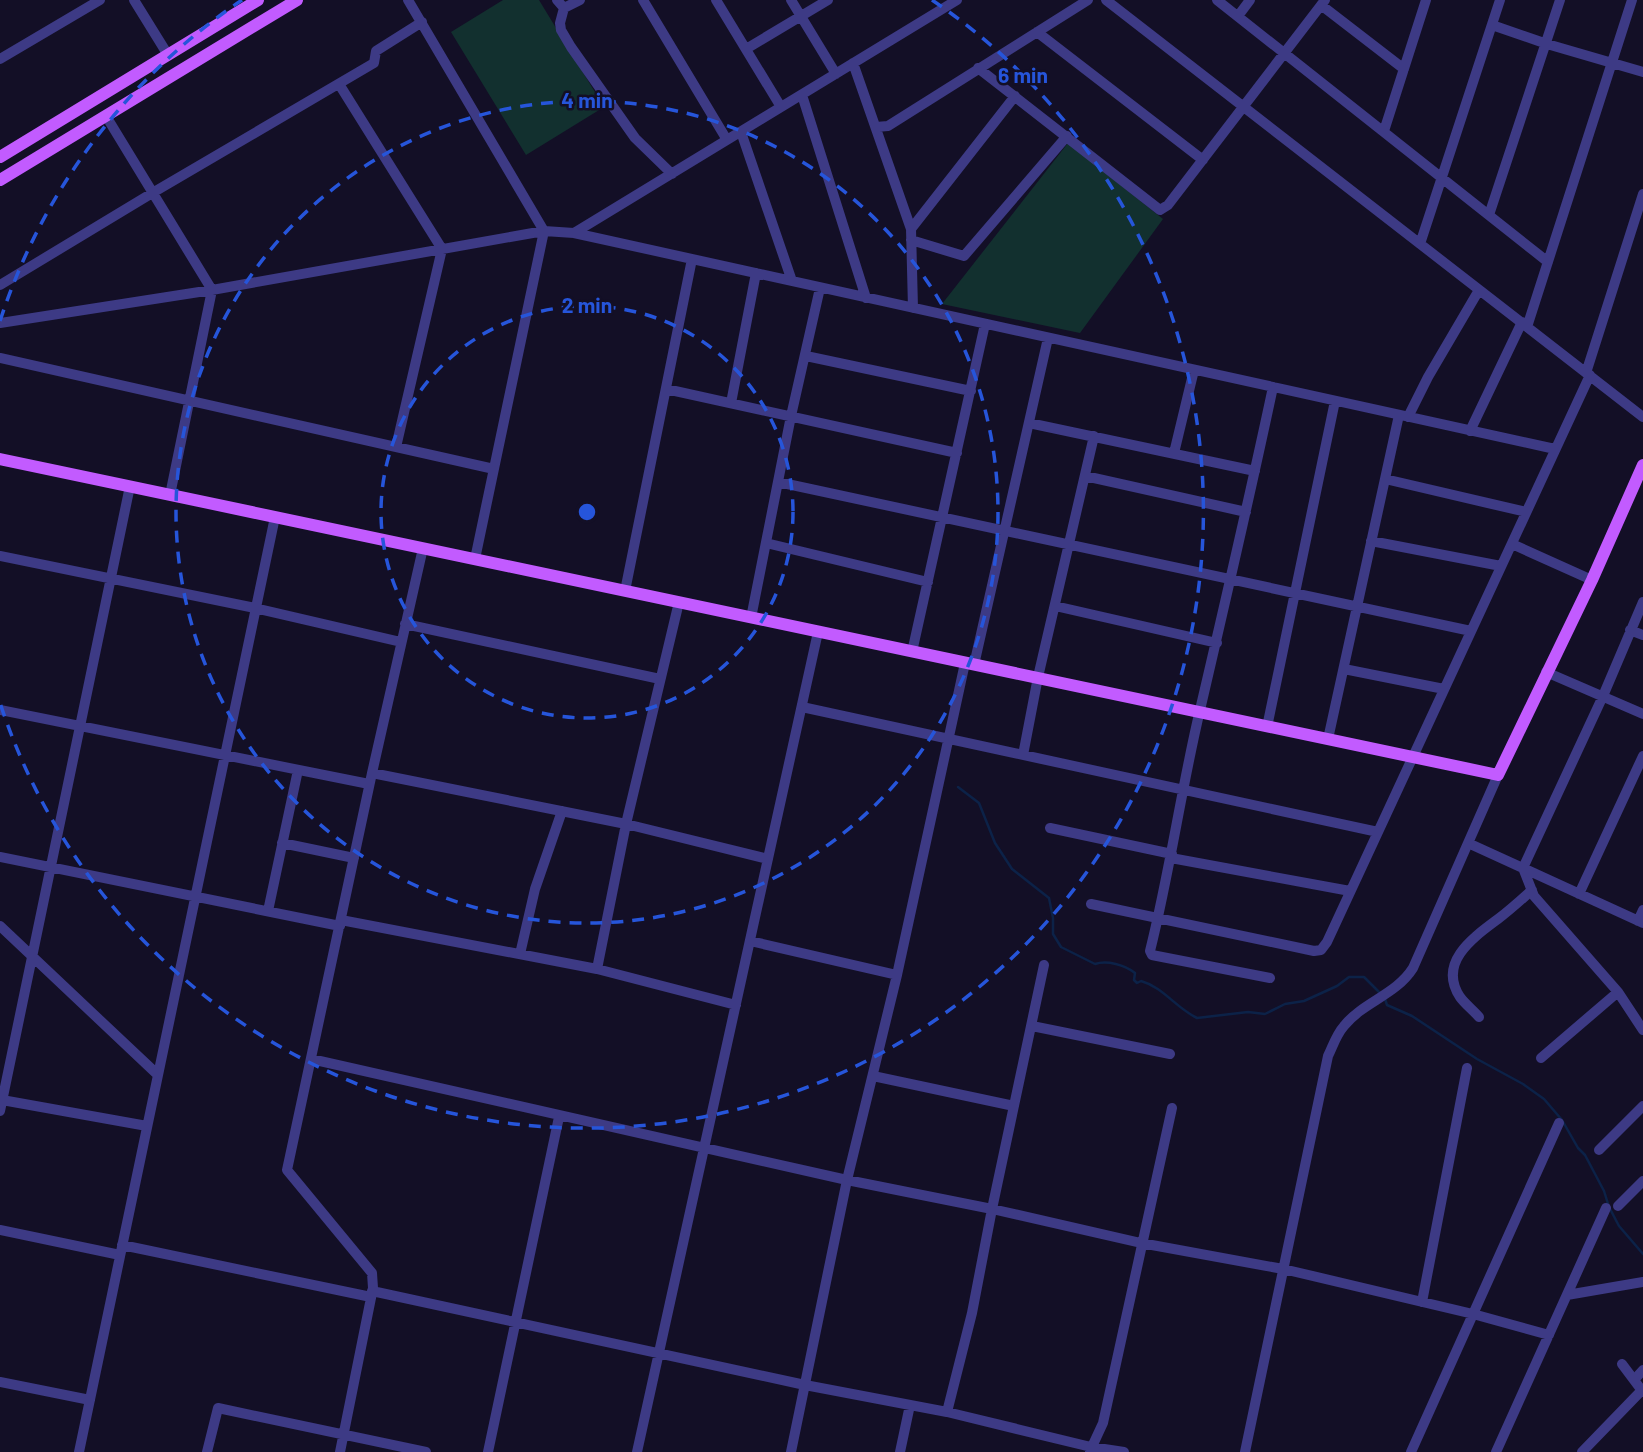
<svg xmlns="http://www.w3.org/2000/svg" width="1643" height="1452" font-family="Barlow,sans-serif">
<style>
.green{fill:#12302f}
.lines{fill:none;stroke-linecap:round;stroke-linejoin:round}
.stream{stroke:#0c2248;stroke-width:2.5}
.minor{stroke:#3d3a85;stroke-width:10}
.major{stroke:#c25bff;stroke-width:12}
.ring{fill:none;stroke:#2655da;stroke-width:3.5;stroke-dasharray:12 9}
.centre{fill:#2655da;stroke:#130f26;stroke-width:3.5}
.ring-label{font-size:21px;text-anchor:middle;font-weight:bold;fill:#2655da;stroke:#130f26;stroke-width:5;stroke-linejoin:round;paint-order:stroke}
</style>
<rect width="100%" height="100%" fill="#130f26"/>
<path class="green" d="M503,0H539L604,107L526,155L451,32Z
M1068,143L1163,219L1080,333L942,304Z"/>
<g class="lines">
<path class="stream" d="M958,787L979,803L995,843L1012,869L1049,898L1053,918V934L1061,947L1095,964C1107,960 1125,965 1135,973L1134,980L1137,983L1141,981C1163,987 1176,1008 1197,1018L1248,1012L1265,1014L1285,1004L1304,1001L1337,986L1349,977H1364L1381,994
M1385,999L1387,1005L1412,1016L1477,1059L1523,1084L1544,1099L1562,1120L1578,1148L1585,1155L1604,1191L1609,1207L1619,1226L1643,1254"/>
<path class="minor" d="M134,0L168,55
M408,0L544,231L475,559
M557,0L564,8L580,0
M643,0L727,140
M716,0L781,107
M791,0L836,74
M1106,0L1643,417
M1217,0L1548,262
M1321,5L1404,69
M564,8L560,23L561,30L571,47L635,138L672,174
M1238,16L1250,0
M1492,25L1547,44L1643,72
M1037,32L1203,160
M746,49L828,0
M0,59L100,0
M853,63L911,229L913,308
M978,68L1160,210L1168,205L1325,0
M339,84L442,249L396,447
M802,95L866,298
M106,116L212,290L170,495
M876,127L888,126L1088,0
M1384,131L1426,0
M741,132L792,281
M1489,215L1560,0
M911,229L1015,96
M574,233L957,0
M911,240L964,256L1067,136
M1420,244L1500,0
M0,285L154,192L374,63L376,51L422,22
M0,323L212,290L544,231L574,233L1555,449
M1527,327L1632,0
M806,356L971,391
M0,358L494,469
M1586,373L1643,194
M666,389L957,453
M731,403L756,273
M1408,417L1428,377L1479,290
M1029,423L1255,471
M1470,431L1522,322
M1174,453L1194,370
M1085,476L1246,512
M1385,479L1526,512
M778,482L1471,631
M1371,541L1501,566
M766,543L928,582
M1512,544L1592,580
M0,556L255,608L401,642
M625,591L692,259
M1643,602L1603,696L1523,868L1534,896L1618,992L1643,1030
M1055,606L1217,643
M751,618L791,416L820,288
M405,624L660,679
M1630,630L1643,635
M912,652L985,324
M974,665L1048,338
M1344,669L1444,689
M1546,672L1643,714
M802,707L1378,832
M0,710L369,784
M1267,727L1335,401
M1328,739L1399,415
M1023,755L1038,677L1094,436
M372,773L626,824L768,859
M1050,828L1172,854
M282,843L354,858
M1468,843L1643,923
M0,857L340,926
M1171,858L1350,891
M1579,894L1643,756
M1091,904L1314,951L1321,950L1327,942L1590,375
M268,911L298,770
M341,920L597,969L736,1005
M1638,921L1643,910
M0,926L158,1075
M750,941L897,975
M520,954L535,889L562,811
M597,969L626,824L679,602
M1270,978L1157,956L1152,955L1150,951C1170,871 1181,790 1200,710C1225,603 1250,495 1273,387
M1479,1017C1473,1010 1465,1004 1460,997C1437,962 1474,937 1498,919C1510,910 1521,900 1532,890
M1032,1026L1170,1054
M1541,1058L1618,992
M311,1059L847,1180L992,1209L1141,1243L1283,1269L1473,1314L1549,1335
M873,1076L1014,1106
M2,1100L147,1126
M0,1111L130,486
M1599,1150L1643,1106
M1618,1206L1643,1181
M0,1230L120,1255
M122,1245L371,1297
M372,1291L805,1385L947,1412L1091,1447L1124,1452
M1567,1295L1643,1282
M1422,1302L1467,1068
M1622,1364L1643,1392
M1634,1380L1643,1370
M0,1382L90,1400
M947,1412L972,1313L992,1209L1044,965
M1090,1451L1103,1423L1172,1108
M79,1452L275,517
M207,1452L218,1408L426,1452
M340,1452L373,1288L372,1273L287,1170L372,773L423,548
M488,1452L559,1117
M637,1452L818,632
M791,1452L847,1180L897,975L965,663
M900,1452L910,1405
M1245,1452L1328,1056C1333,1046 1336,1035 1344,1026C1363,1002 1396,995 1413,968L1498,775
M1411,1452L1559,1123
M1496,1452L1606,1208
M1582,1452L1642,1390"/>
<path class="major" d="M0,157L258,0
M0,180L297,0
M0,459L1498,775L1592,580L1643,465"/>
</g>
<g class="ring">
<circle cx="587" cy="512" r="206"/>
<circle cx="587" cy="512" r="411"/>
<path d="M0 321A617 617 0 0 1 242 0M932 0A617 617 0 1 1 0 703"/>
</g>
<circle cx="587" cy="512" r="10" class="centre"/>
<g class="ring-label">
<text x="1023" y="83">6 min</text>
<text x="587" y="108">4 min</text>
<text x="587" y="313">2 min</text>
</g>
</svg>
